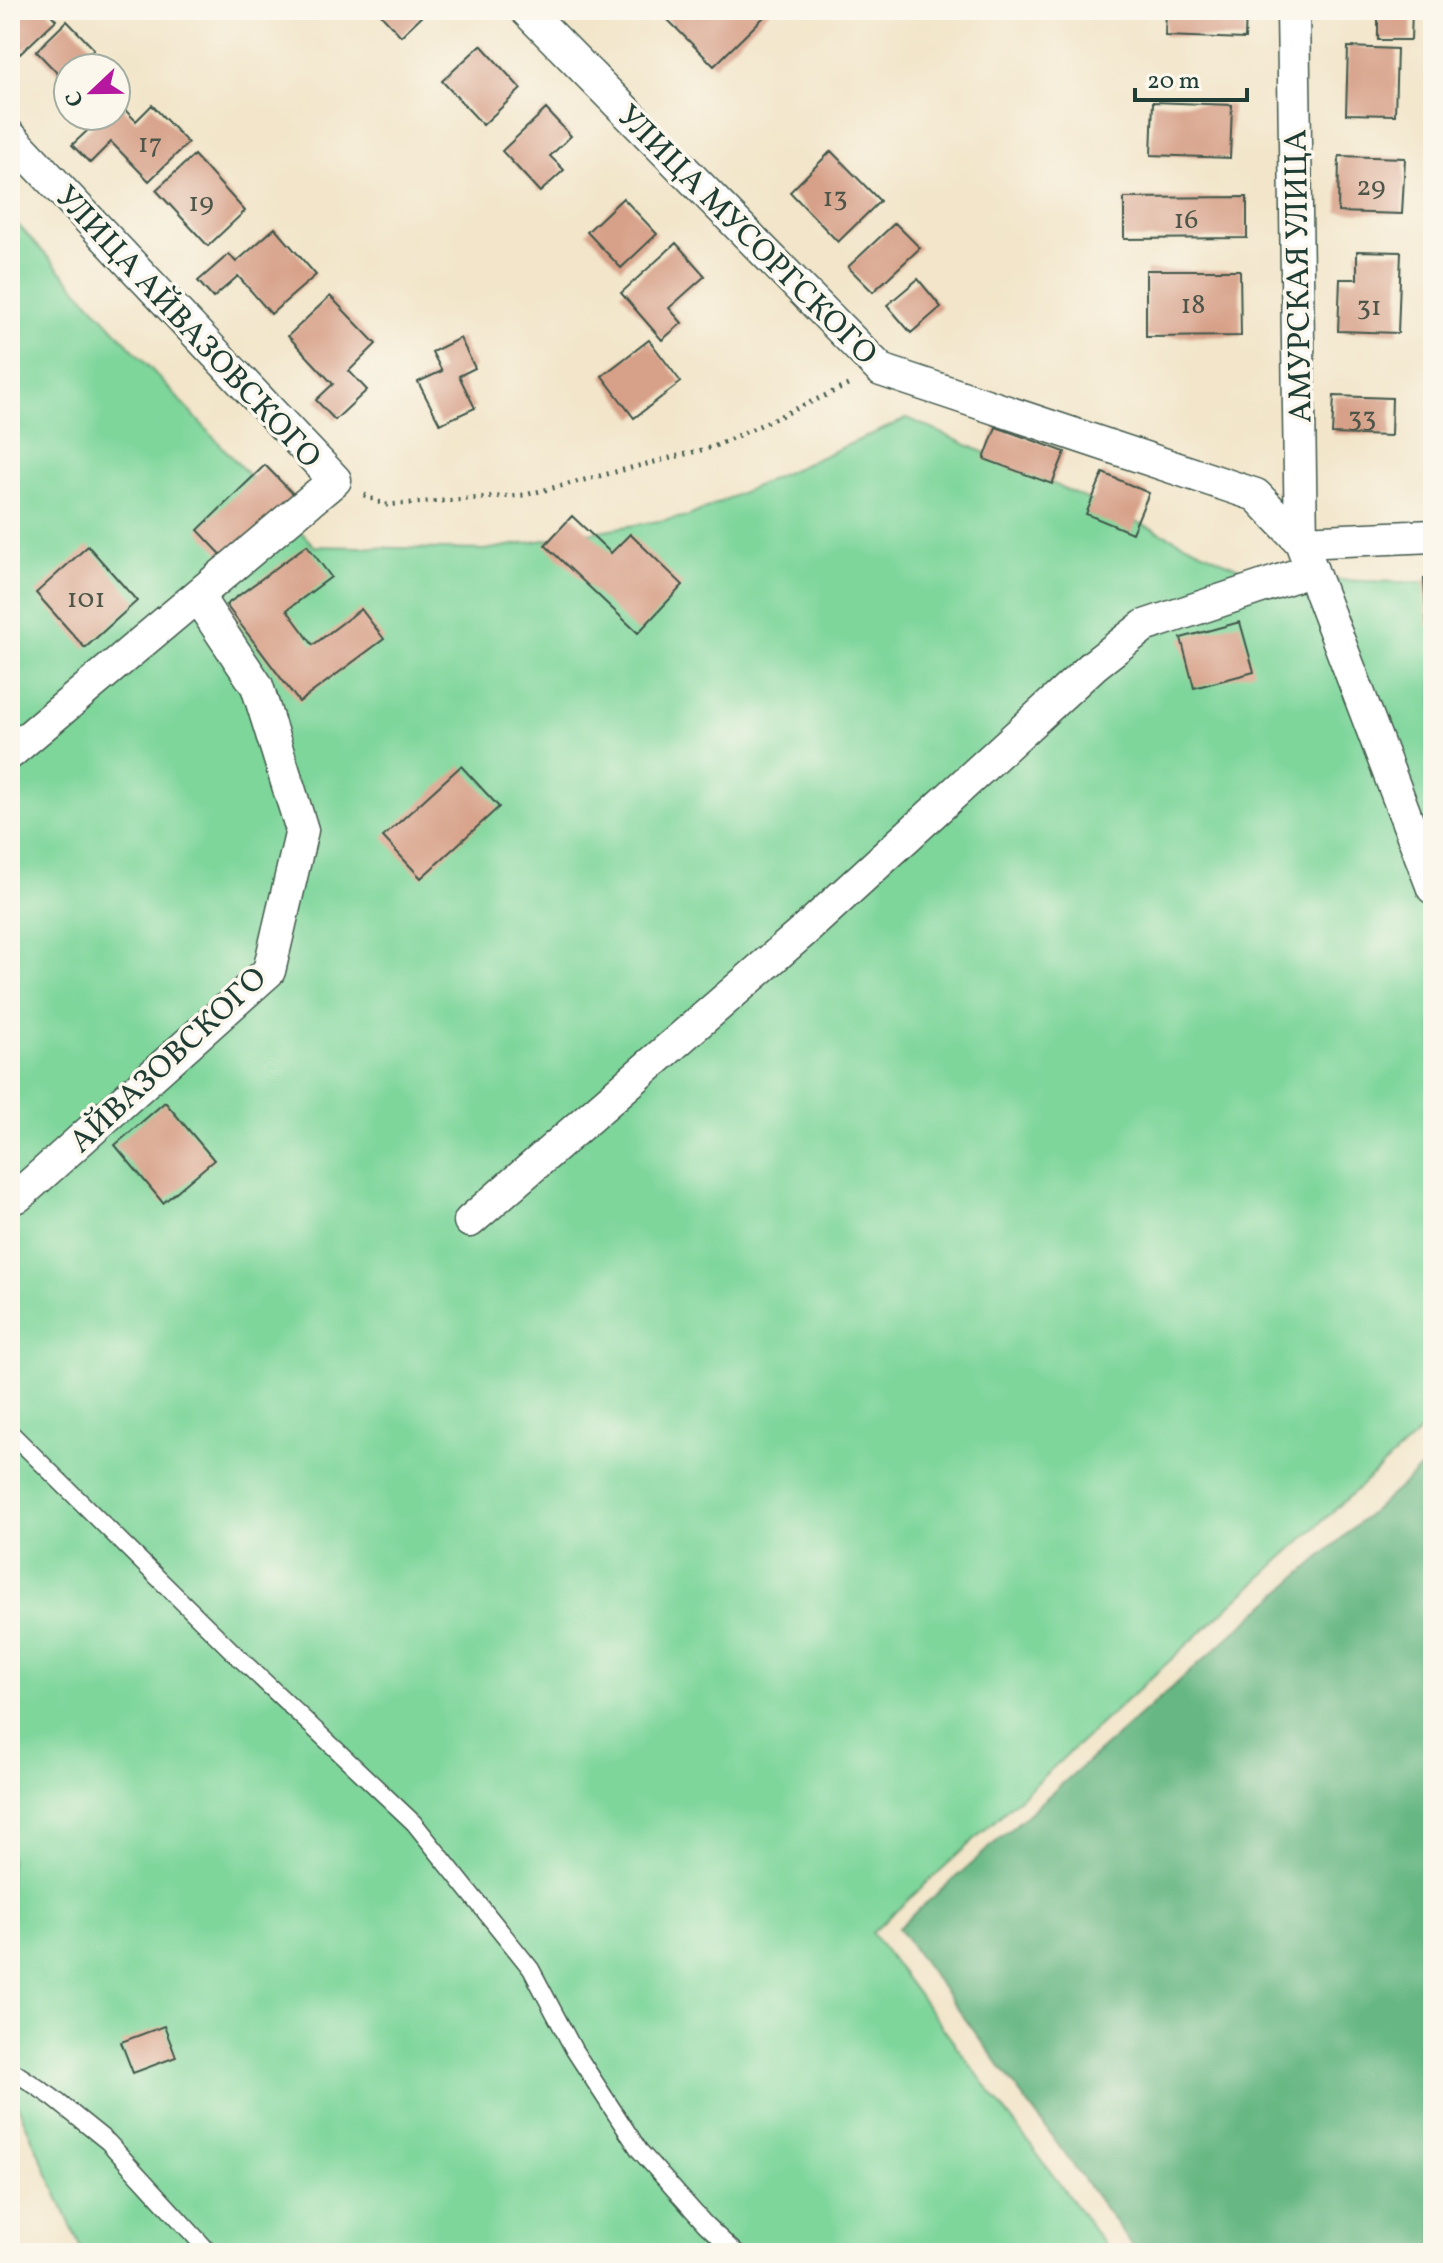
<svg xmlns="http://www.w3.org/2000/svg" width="1443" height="2263" font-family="Vollkorn,serif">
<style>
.green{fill:#7ed69b;stroke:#4e8a68;stroke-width:2}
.forest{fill:#66b783;stroke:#427a5c;stroke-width:2}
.building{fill:#d7a088}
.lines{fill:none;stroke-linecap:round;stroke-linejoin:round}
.service-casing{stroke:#3f564a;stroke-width:19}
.minor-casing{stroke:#3f564a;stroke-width:35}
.path{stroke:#3f564a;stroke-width:5;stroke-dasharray:2 6;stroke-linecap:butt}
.service{stroke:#fff;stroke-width:16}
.minor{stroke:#fff;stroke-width:32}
.labels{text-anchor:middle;stroke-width:7;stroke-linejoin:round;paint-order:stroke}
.number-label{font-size:28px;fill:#4d5649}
.street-label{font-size:32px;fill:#1f3d34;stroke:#fbf7ec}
</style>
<rect width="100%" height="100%" fill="#fbf7ec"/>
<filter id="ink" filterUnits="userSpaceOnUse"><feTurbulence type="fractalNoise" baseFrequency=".0125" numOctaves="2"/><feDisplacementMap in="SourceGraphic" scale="16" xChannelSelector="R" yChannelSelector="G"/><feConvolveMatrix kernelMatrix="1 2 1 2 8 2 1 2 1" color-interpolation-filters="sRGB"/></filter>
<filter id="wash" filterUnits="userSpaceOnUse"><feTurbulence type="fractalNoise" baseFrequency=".006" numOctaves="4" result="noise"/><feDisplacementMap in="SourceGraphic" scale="32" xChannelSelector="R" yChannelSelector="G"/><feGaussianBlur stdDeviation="1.8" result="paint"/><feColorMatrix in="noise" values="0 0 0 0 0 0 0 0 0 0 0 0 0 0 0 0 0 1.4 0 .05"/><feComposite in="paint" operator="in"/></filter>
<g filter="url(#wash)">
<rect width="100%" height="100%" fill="#f2e5c9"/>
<path class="green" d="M10,216L314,546L484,550L689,516L908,418L1261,578L1433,583V1420L872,1933L1111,2253H83L10,2088Z"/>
<path class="forest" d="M1433,1458V2253H1138L898,1928Z"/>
<g id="blocks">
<path class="building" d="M10,10H47L56,20L20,54L10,43Z
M377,10H428L401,36Z
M674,10H771L714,66L666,18Z
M1166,10H1246L1245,39L1165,36Z
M1346,10H1412L1411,40H1378V17H1345Z
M67,21L94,49L74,68H68V74L63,79L36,51Z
M481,45L521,89L483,125L442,81Z
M1348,47L1397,49L1395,115L1346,114Z
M116,101L136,121L152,105L188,143L149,181L111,142L90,163L72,145L103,116H116Z
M1153,102L1232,105L1230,158L1151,155Z
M546,109L571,136L550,156L564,170L540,192L502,151Z
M831,151L880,201L838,242L790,192Z
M194,155L245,211L208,246L156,190Z
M1339,156L1405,158L1402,214L1338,212Z
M1247,197V238L1124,239V198Z
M623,198L657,234L621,268L587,232Z
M895,223L920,248L873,292L848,267Z
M275,228L316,275L271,314L238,276L213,298L198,281L229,254L236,262Z
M676,243L705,276L669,308L682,323L662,340L621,293Z
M1357,251L1401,252L1398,333L1338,331L1340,279H1357Z
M1146,270H1240L1241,336L1146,337Z
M918,279L941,307L911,333L887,305Z
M330,296L376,344L349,371L367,390L335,420L316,400L333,384L288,336Z
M460,338L475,368L459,376L475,408L440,424L418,382L442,371L432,352Z
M649,340L681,382L634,418L602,376Z
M1334,396L1392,398L1391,436L1332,434Z
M996,427L1065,452L1052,484L984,459Z
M265,465L297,498L229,563L198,530Z
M1103,473L1149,493L1132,533L1086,514Z
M572,516L611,553L630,534L683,585L638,633L545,545Z
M307,545L331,577L287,610L313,645L361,609L384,639L299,702L226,605Z
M88,546L137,601L85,648L36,593Z
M1433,578V626H1427L1424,579Z
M1240,622L1254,672L1194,688L1181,638Z
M461,766L499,807L421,878L383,837Z
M165,1102L214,1160L163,1203L115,1145Z
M164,2026L176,2057L133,2073L121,2042Z"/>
</g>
</g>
<g filter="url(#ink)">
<use href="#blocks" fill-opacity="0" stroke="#3f564a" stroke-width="2"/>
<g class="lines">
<defs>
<path id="service" d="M10,1432L233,1652L414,1823L531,1969L574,2050L639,2150L705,2224L736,2253
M10,2069L52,2097L108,2142L210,2253"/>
<path id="minor" d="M526,10L881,370L1256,495L1301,542
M1293,10L1301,542L1433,888
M10,136L335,480L10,753
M1301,542L1433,536
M18,1196L269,971L302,830L257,686L197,596
M470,1221L804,931L1094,665L1144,626L1312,570"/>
</defs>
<use href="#service" class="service-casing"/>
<use href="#minor" class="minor-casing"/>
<path class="path" d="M364,495L385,505L525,495L713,447L848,385"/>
<use href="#service" class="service"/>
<use href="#minor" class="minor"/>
</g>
</g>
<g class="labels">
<g class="number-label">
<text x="150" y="152">17</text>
<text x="1371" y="195">29</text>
<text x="835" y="206">13</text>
<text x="201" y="211">19</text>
<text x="1186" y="228">16</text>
<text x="1193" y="313">18</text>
<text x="1369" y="315">31</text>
<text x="1362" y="426">33</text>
<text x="86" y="607">101</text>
</g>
<g class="street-label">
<text transform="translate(748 234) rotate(45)" y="11">УЛИЦА МУСОРГСКОГО</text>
<text transform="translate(1297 276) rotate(-91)" y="11">АМУРСКАЯ УЛИЦА</text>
<text transform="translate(189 326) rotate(47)" y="11">УЛИЦА АЙВАЗОВСКОГО</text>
<text transform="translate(167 1059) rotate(-43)" y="11">АЙВАЗОВСКОГО</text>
</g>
</g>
<rect width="1443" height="2263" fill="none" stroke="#fbf7ec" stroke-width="40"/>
<g transform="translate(92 92) rotate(248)"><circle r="38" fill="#fbf7ec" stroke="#a3ada2" stroke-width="2"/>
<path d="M0-6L14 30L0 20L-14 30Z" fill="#b5179e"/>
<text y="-12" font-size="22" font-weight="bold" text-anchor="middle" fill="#1f3d34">С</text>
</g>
<path d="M1135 88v12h112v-12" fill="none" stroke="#1f3d34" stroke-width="4"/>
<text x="1147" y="88" font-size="24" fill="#1f3d34" stroke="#fbf7ec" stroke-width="6" paint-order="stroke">20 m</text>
</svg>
